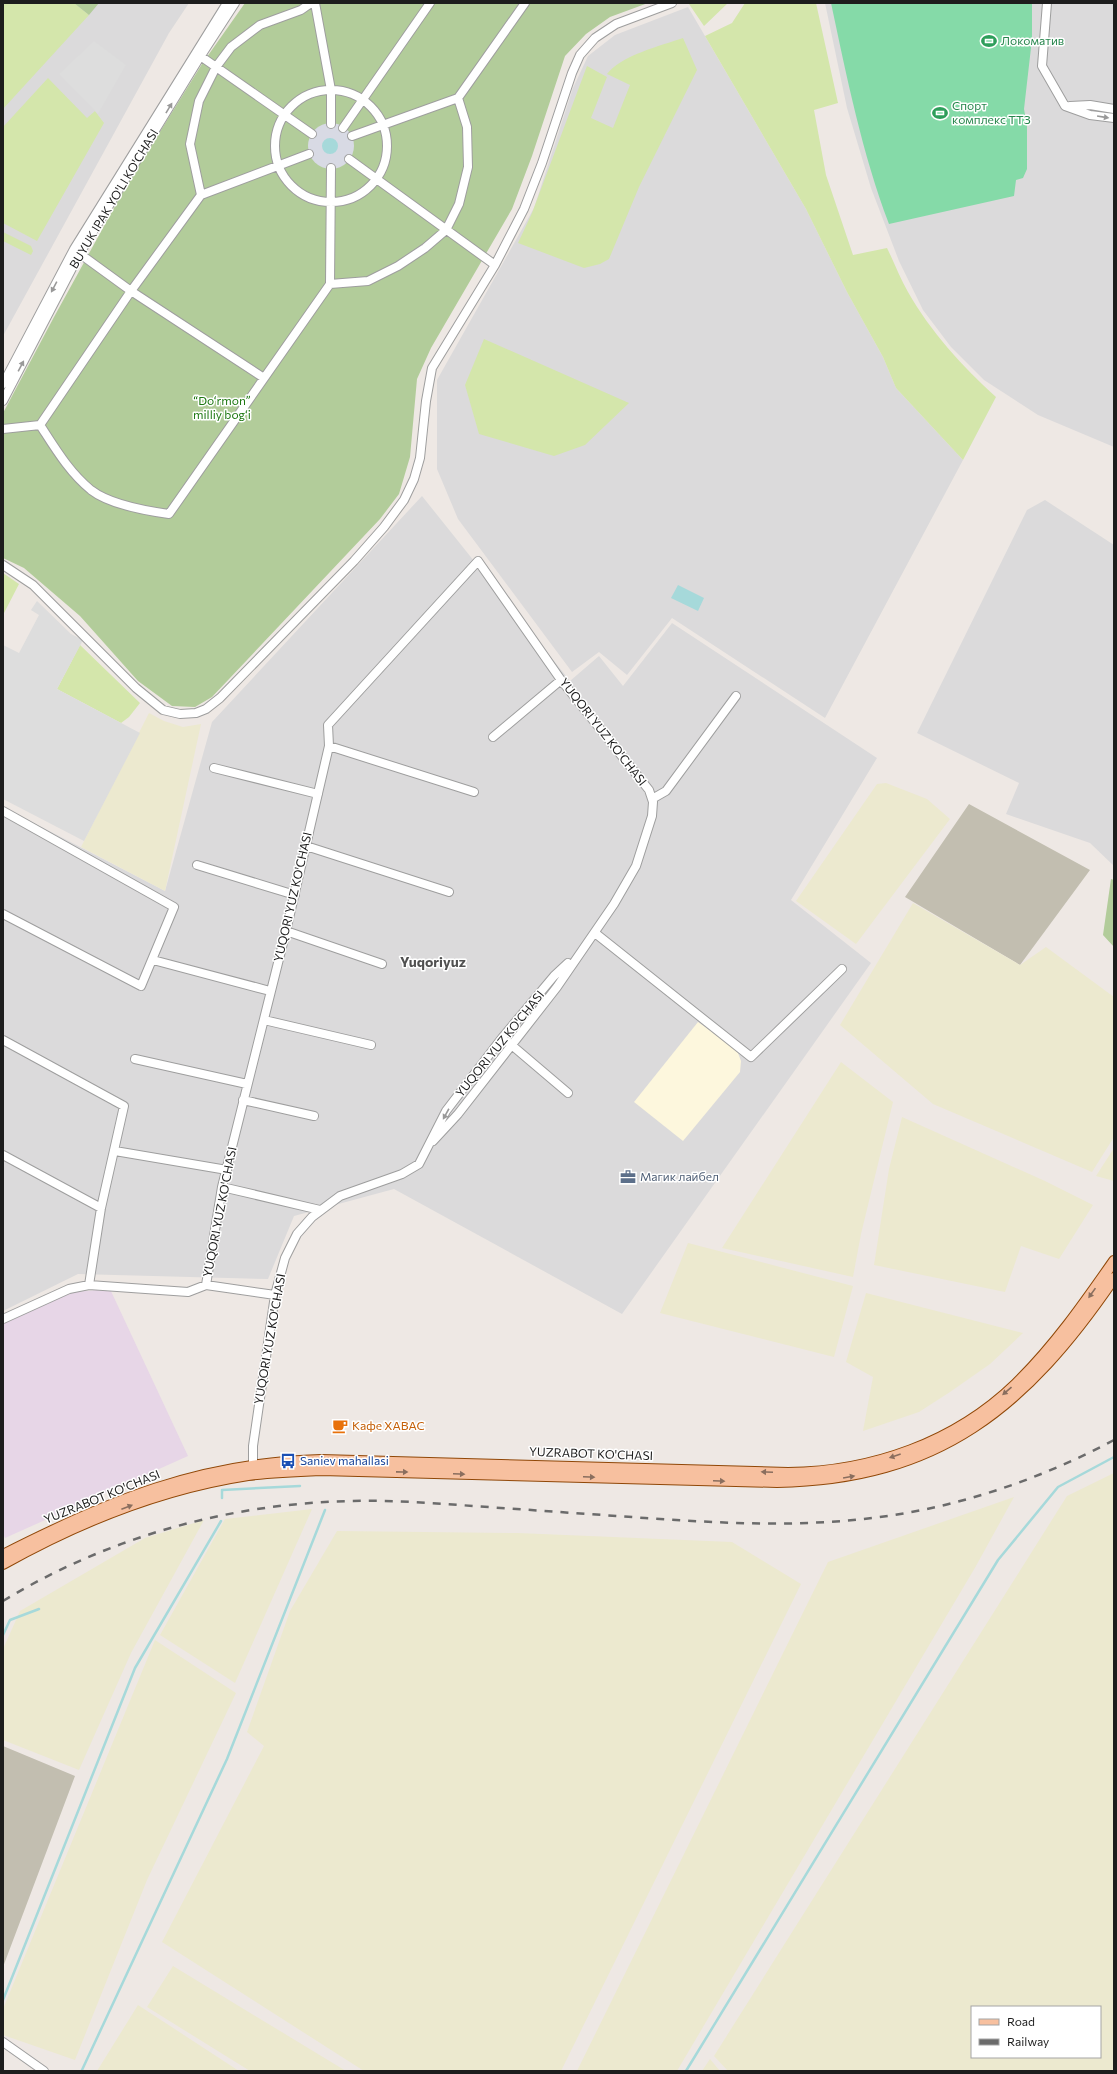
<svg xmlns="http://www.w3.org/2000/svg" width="1117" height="2074" font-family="Commissioner,sans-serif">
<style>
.residential{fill:#dbdadb}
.industrial{fill:#e7d6e7}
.education{fill:#fdf7dd}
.construction{fill:#c2beb0}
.farmland{fill:#ece9cf;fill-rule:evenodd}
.grass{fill:#d4e6ab}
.forest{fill:#b2cc9a}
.pitch{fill:#85daa8}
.parking{fill:#ddd}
.plaza{fill:#d8dae4}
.water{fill:#a6d9da}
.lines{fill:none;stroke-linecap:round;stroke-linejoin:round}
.stream{stroke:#a6d9da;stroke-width:2.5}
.minor-casing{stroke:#9e9e9e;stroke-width:10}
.major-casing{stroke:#904707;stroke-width:12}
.minor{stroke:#fff;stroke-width:8}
.major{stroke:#f7c09f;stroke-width:10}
.rail{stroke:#6b6b6b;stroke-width:2.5;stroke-dasharray:8 8;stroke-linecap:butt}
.oneway{fill:#999}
.oneway2{fill:#8a6e5e}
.labels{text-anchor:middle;stroke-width:3;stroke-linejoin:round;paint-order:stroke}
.leisure-label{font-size:12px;fill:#27864d;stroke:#fff;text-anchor:start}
.street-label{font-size:12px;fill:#1d1d1d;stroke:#fff}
.park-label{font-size:12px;fill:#1c7710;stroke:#fff}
.service-label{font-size:12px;fill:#4e5e75;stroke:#fff;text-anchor:start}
.food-label{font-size:12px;fill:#c56008;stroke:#fff;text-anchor:start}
.transit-label{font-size:12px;fill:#164399;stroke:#fff;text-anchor:start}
.quarter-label{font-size:14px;font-weight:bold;fill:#505050;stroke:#fff}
</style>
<rect width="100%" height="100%" fill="#eee8e4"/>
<path class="residential" d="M3,3H189L169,33L3,336Z
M825,3H1114V447L1038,415L984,380L951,347L923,310L899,261L871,188L847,108Z
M688,7L806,209L847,292L883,357L896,388L963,460L825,718L672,618L627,675L599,652L572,672L458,519L437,469V380L534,208L573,88L588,56L615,35Z
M422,496L570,681L599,656L623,686L672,623L877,758L791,900L871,963L622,1314L394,1189L294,1216L268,1279L78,1274L3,1311V807L165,891L212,722Z
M1045,500L1114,545V866L1090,843L1006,814L1019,783L917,733L1027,510Z"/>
<path class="industrial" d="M110,1289L188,1456L5,1538L3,1534V1324L73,1292Z"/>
<path class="education" d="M698,1022L732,1046L738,1053L741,1061L740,1072L683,1141L634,1102Z"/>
<path class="construction" d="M969,804L1090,870L1020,965L905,897Z
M3,1746L75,1776L3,1967Z"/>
<path class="farmland" d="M149,713L164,721L183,727L201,724L165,891L81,847Z
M886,783L927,799L950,819L856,944L796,901L877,784Z
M913,903L1020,965L1046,947L1114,997V1137L1092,1172L933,1104L840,1025Z
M841,1062L893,1102L861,1234L853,1277L722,1248Z
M902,1117L1045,1181L1093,1205L1059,1259L1021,1246L1005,1292L874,1265L889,1169Z
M1114,1148V1181L1096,1176Z
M688,1243L853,1286L834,1357L660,1313Z
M866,1293L1023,1333L990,1364L950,1392L919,1412L863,1431L873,1377L846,1362Z
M1114,1473V2071H728L714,2056L1067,1496ZM972,2007H1100V2057H972Z
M1014,1497L976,1566L677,2071H577L828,1562Z
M312,1509L235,1683L160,1635L225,1519Z
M204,1520L131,1653L79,1770L3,1740V1649L20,1611L145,1538Z
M337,1531L518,1533L732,1542L801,1584L561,2071H364L162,1942L264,1746L247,1732L290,1611Z
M155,1640L236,1693L147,1880L75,2060L3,2035V2009Z
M173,1966L346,2071H250L147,2007Z
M138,2005L239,2071H97Z
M710,2059L720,2071H702Z"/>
<path class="grass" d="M3,3H74L89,15L3,109Z
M692,3H728L704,26L689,4Z
M745,3H816L838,103L814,110L826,175L853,255L887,248C894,262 900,278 908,292C930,331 963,367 996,397L963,460L896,388L883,357L847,292L806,209L705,36L732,23Z
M683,38L697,70L639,187L609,259L600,264L584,268L518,243L532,213L587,66L607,77L591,118L613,128L630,85L607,74C622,55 660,46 683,38Z
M48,78L87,118L95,111L104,123L37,241L3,223V127Z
M3,232L31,246L33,251L31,255L3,241Z
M484,339L629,403L585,445L554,456L479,434L465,385Z
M3,573L19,584L3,615Z
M80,645L140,703L129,717L121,723L57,689Z"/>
<path class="forest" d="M74,3H99L89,15Z
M245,3H648L610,17L586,34L565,56L532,156L512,209L431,348L417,379L410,457L399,494L380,519L212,697L195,707L172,706L138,681L80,616L24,568L3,558V413L54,317L125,188L202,64Z
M1111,879L1114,880V947L1103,935Z"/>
<path class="pitch" d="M831,3H1032V39L1024,109L1027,126V169L1023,178L1016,180L1014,196L889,224C862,153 847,78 831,3Z"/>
<path class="parking" d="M94,41L126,65L98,114L59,74Z
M37,601L71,634L83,640L57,689L140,733L84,841L3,799V645L19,653L39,615L31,610Z"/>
<path class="plaza" d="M308 146a23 23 0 1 1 46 0a23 23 0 1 1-46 0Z"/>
<path class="water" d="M322 146a8 8 0 1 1 16 0a8 8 0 1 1-16 0Z
M678,585L704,598L698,611L671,598Z"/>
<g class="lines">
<path class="stream" d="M222,1498V1490L300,1486
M3,1635L10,1620L39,1609
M3,2000L135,1668L221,1521
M82,2070L227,1759L325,1510
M686,2071L998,1560L1058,1487L1114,1457"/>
<defs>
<path id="minor" d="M315,3L331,90V124
M1047,3L1042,66L1065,106L1090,115L1114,118
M196,53L312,134
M275 146a56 56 0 1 1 112 0a56 56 0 1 1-112 0Z
M1070,106L1090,105L1114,109
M343,128L430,3
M352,136L458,98L525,3
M349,159L495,265
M201,195L190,144L199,101L216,67L231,47L260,25L301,10L311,3
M76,251L131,291L264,378
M330,284L368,281L398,266L425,248L446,230L459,204L468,167L467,127L458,98
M3,384L74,249L227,3
M3,401L80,253L200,57L235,3
M40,425C55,448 69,472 91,490C109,504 147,511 169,514L330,284L331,168
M3,429L40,425L131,291L201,195L309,154
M3,565L33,585L136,688L163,710L180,714L196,713L206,709L220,698L354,561L384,527L404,500L414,479L420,458L426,401L432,368L495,265L524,209L542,163L572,73L580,55L595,38L616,24L672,3
M493,737L561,680
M329,746L474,792
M214,768L318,794
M652,799L666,791L736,696
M3,811L174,907L141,986L3,914
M306,846L449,892
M197,865L295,895
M286,931L382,964
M595,933L751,1057L842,969
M153,960L270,991
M264,1020L371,1045
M3,1040L124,1106L101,1208L89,1285
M508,1042L568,1093
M135,1059L247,1084
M243,1100L314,1116
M115,1151L227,1170
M3,1155L101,1208
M222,1187L320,1210
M206,1285L222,1187L286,931L329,746L328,725L478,561L561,680L649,790L653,802L652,816L636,866L614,904L557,987L458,1114L433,1141
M3,1319L69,1289L89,1285L188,1292L206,1285L275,1295
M253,1472V1446L275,1295L285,1258L297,1234L312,1217L340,1196L402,1174L419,1164L446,1111L502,1038L554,976L568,963
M3,2042L44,2071"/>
<path id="major" d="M3,1555C109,1501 200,1463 321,1460L788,1473C872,1472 955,1443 1016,1384C1054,1347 1084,1304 1114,1261
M3,1564C78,1522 163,1488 248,1475C272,1472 296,1471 321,1470L777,1482C939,1479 1026,1407 1114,1278"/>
</defs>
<use href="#minor" class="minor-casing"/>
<use href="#major" class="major-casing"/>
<use href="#minor" class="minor"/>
<use href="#major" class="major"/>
<path class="rail" d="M3,1601C108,1537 230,1503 353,1501C393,1500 433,1503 473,1506C531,1510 588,1514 645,1518C718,1523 790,1527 863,1519C951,1510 1037,1481 1114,1440"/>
</g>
<defs><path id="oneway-solid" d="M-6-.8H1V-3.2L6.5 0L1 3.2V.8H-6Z"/></defs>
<g class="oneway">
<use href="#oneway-solid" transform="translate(169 108) rotate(-59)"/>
<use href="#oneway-solid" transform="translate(1103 117) rotate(9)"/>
<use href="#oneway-solid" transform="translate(54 287) rotate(118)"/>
<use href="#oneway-solid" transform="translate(21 366) rotate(-62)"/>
<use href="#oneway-solid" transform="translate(446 1114) rotate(119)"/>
</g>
<g class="oneway2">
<use href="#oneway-solid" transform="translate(1092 1293) rotate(125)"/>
<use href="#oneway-solid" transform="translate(1007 1391) rotate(139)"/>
<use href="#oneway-solid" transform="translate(895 1456) rotate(161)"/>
<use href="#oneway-solid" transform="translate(402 1472) rotate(1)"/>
<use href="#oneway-solid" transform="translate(767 1472) rotate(-178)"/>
<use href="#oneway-solid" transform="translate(459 1474) rotate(2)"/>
<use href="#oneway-solid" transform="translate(589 1477) rotate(2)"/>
<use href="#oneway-solid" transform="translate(849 1477) rotate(-10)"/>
<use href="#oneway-solid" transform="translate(719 1481) rotate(2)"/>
<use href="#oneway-solid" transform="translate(127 1507) rotate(-21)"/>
</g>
<defs>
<symbol id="stadium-bare" viewBox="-9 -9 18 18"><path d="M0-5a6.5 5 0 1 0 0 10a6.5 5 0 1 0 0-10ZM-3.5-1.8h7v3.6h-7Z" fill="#2e9e5b" stroke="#fff" stroke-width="2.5" paint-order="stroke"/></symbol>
<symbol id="office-bare" viewBox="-9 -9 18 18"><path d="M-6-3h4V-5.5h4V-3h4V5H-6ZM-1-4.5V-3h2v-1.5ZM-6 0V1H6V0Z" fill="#5c6f8a" stroke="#fff" stroke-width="2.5" paint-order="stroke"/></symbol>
<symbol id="cafe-bare" viewBox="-9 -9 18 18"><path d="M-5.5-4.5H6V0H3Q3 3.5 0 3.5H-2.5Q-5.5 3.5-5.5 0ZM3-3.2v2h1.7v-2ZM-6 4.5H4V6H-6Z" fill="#e8710a" stroke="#fff" stroke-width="2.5" paint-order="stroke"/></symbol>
<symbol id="bus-bare" viewBox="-9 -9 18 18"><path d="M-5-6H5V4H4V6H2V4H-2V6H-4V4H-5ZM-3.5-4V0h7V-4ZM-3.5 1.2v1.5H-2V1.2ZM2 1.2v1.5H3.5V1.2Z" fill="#1a4fb4" stroke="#fff" stroke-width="2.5" paint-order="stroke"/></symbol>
</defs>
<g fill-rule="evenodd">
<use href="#stadium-bare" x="978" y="30" width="22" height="22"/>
<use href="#stadium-bare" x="929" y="102" width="22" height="22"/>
<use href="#office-bare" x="617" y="1166" width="22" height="22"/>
<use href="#cafe-bare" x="329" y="1415" width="22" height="22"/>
<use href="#bus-bare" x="277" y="1450" width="22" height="22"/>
</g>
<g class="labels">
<g class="leisure-label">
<text x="1001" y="45">Локоматив</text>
<text x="952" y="110">Спорт<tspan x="952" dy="14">комплекс ТТЗ</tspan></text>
</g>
<g class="street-label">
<text transform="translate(114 199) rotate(-59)" y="4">BUYUK IPAK YO'LI KO'CHASI</text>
<text transform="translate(603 732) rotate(52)" y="4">YUQORI YUZ KO'CHASI</text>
<text transform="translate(293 897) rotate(-77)" y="4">YUQORI YUZ KO'CHASI</text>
<text transform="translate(500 1044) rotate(-51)" y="4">YUQORI YUZ KO'CHASI</text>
<text transform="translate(220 1212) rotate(-79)" y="4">YUQORI YUZ KO'CHASI</text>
<text transform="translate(270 1339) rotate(-80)" y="4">YUQORI YUZ KO'CHASI</text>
<text transform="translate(591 1454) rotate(2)" y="4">YUZRABOT KO'CHASI</text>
<text transform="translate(102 1497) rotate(-22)" y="4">YUZRABOT KO'CHASI</text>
</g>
<g class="park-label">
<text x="222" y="405">“Do‘rmon”<tspan x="222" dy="14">milliy bog‘i</tspan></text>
</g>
<g class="service-label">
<text x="640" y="1181">Магик лайбел</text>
</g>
<g class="food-label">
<text x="352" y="1430">Кафе ХАВАС</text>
</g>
<g class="transit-label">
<text x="300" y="1465">Saniev mahallasi</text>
</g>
<g class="quarter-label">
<text x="433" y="967">Yuqoriyuz</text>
</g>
</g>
<rect width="1117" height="2074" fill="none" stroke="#1d1d1d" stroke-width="8"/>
<rect x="971" y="2006" width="130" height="52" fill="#ffffff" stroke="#a5a5a5"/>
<rect x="979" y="2019" width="20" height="6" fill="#f7c09f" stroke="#a5a5a5"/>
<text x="1007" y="2026" font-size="12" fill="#1d1d1d">Road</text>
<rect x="979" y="2039" width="20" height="6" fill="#6b6b6b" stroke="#a5a5a5"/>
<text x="1007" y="2046" font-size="12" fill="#1d1d1d">Railway</text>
</svg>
